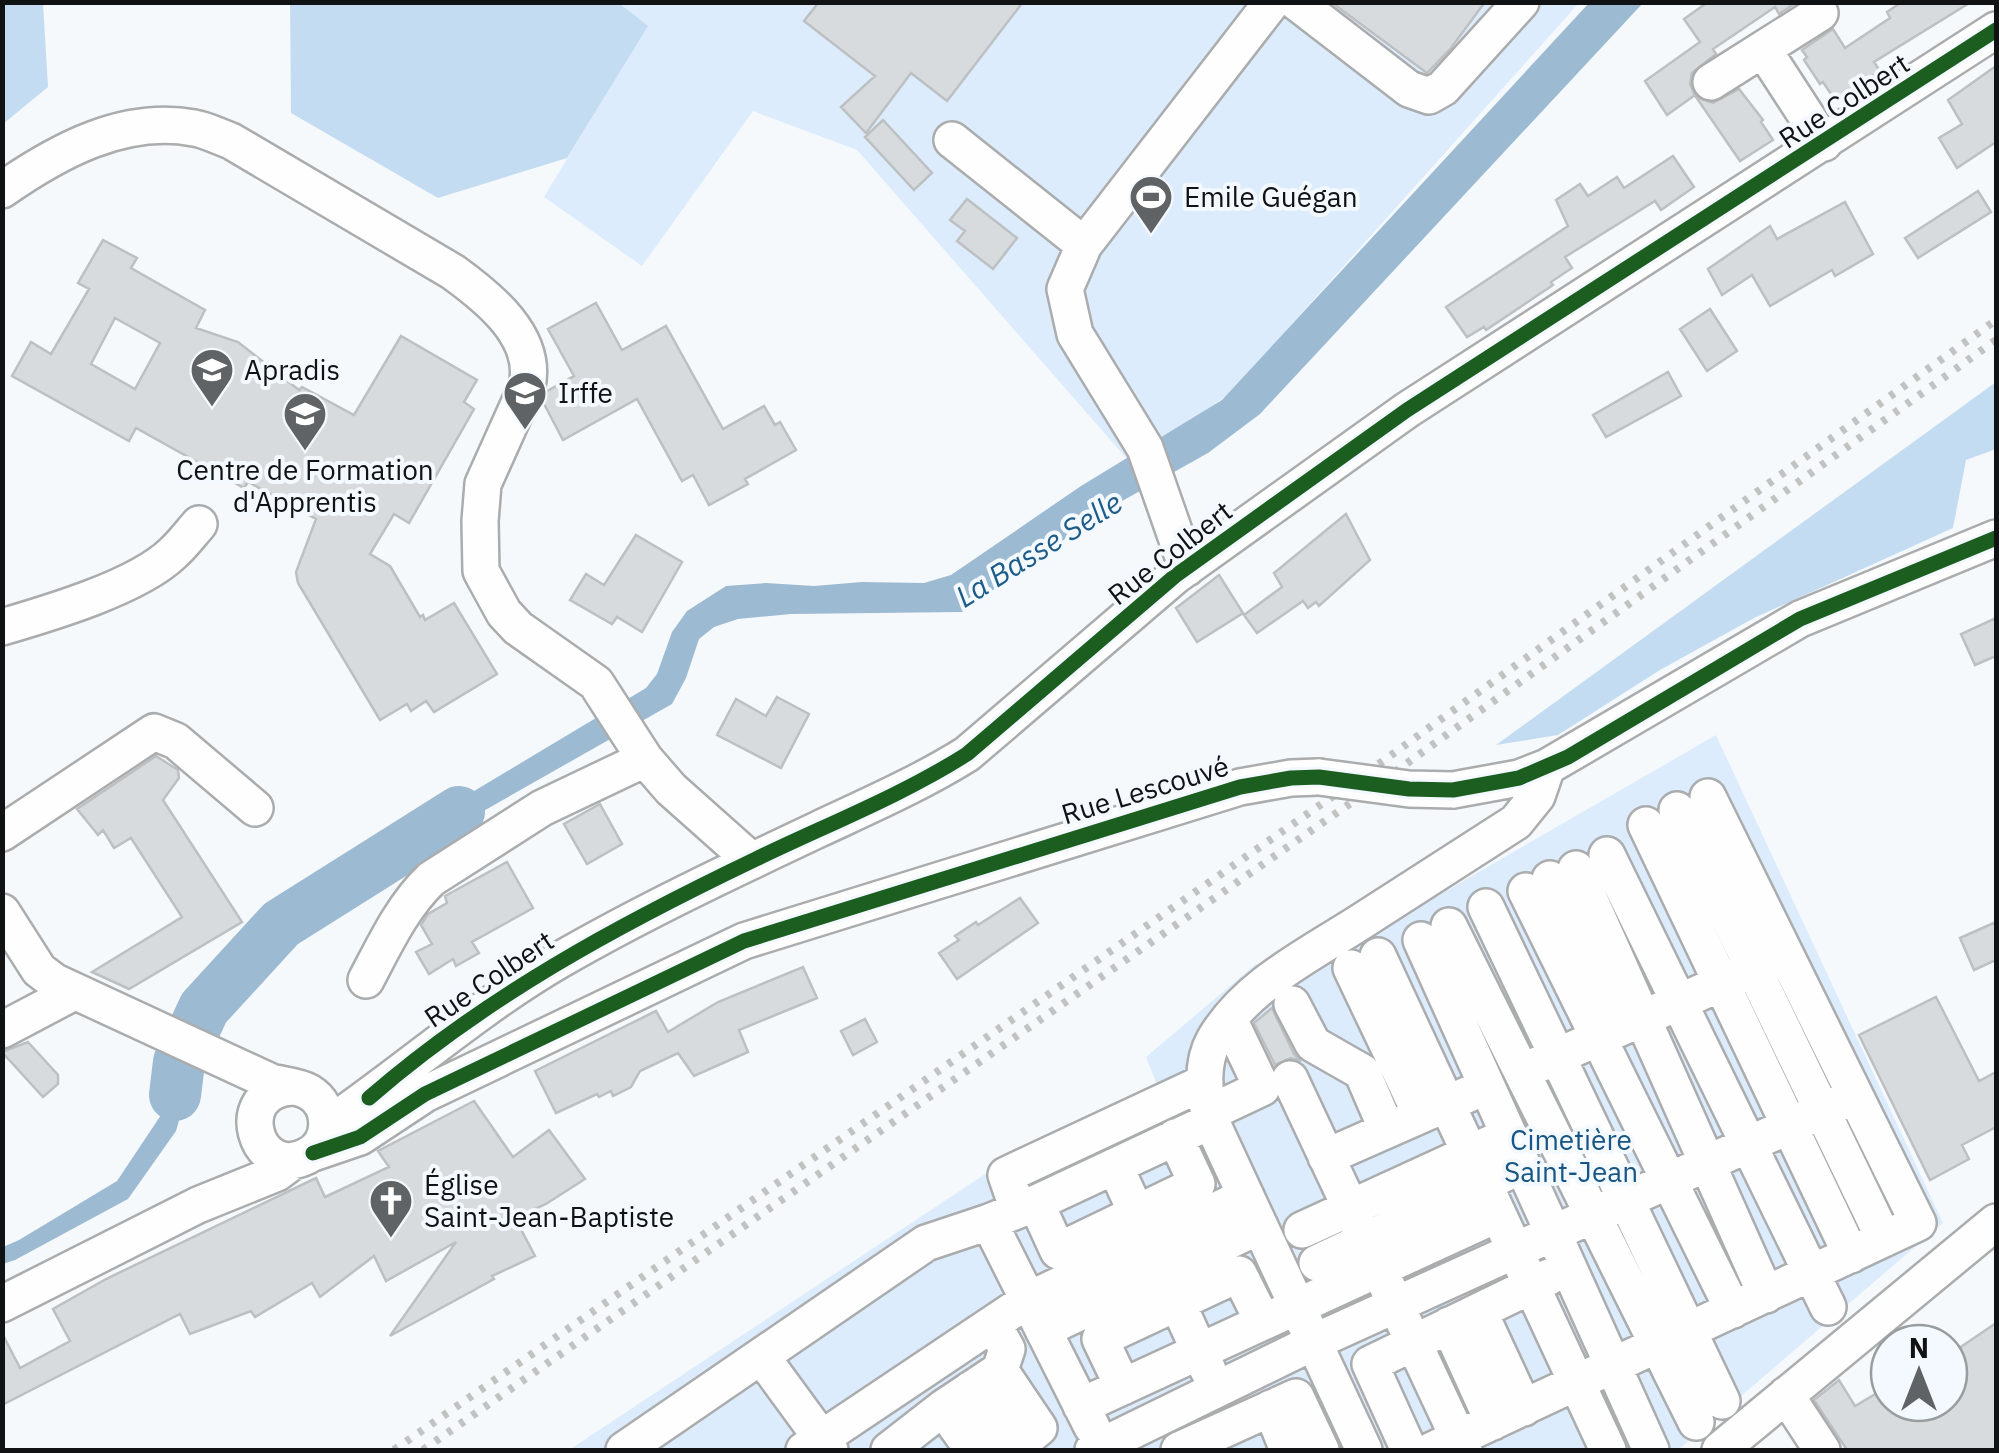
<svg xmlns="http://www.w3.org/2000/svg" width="1999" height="1453" font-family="'IBM Plex Sans',sans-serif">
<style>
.green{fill:#dcecfc}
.forest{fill:#c4dcf1}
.water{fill:#9dbad3}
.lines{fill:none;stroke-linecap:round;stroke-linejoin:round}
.river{stroke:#9dbad3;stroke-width:52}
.building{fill:#d8dbdd;stroke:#bdc0c2;stroke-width:2.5;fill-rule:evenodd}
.minor-casing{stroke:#aaacad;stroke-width:40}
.minor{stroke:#fefefe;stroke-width:35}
.rail{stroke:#c1c2c2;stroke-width:8;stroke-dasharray:5 10;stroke-linecap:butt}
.minor-bridge-casing{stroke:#aaacad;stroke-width:40;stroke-linecap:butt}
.minor-bridge{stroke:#fefefe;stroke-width:35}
.cycleway-casing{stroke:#f3f9fe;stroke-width:21}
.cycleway{stroke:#1b5e20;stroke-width:15}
.labels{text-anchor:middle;stroke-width:8;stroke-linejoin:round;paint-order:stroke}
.street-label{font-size:28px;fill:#101214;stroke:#f3f9fe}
.poi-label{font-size:28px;fill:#101214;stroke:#f3f9fe;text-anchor:start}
.park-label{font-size:28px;fill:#175684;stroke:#f3f9fe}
.water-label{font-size:30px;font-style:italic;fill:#1d5b89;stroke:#f3f9fe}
</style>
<rect width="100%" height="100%" fill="#f6f9fb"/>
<path class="green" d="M619,3H1579L1231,392L1189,423L1127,459L857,150L753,111L642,266L544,197L647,26Z
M1716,735L1943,1223L1678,1450H569L1035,1141L1157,1085L1146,1057L1256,964L1276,989Z"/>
<path class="forest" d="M3,2L43,3L48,87L3,124Z
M290,3H619L648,26L567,158L438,198L291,113Z
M1996,382V449L1966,460L1953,528L1754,618L1660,670L1558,735L1496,745Z"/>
<path class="water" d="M1589,3H1643L1260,414L1208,453L1106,510L962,612L791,614L738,619L714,627L699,639L686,678L672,704L404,856L394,839L646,688L657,674L672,632L687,611L726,586L766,583L814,586L862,582L924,583L951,575L1081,486L1222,400Z
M174,1043L198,1054L176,1131L128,1199L15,1260L3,1264V1247L19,1240L117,1181L167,1106Z"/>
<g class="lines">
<path class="river" d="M175,1095L179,1062L204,1008L281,924L459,812"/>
</g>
<path class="building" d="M819,2H1023L947,101L911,73L866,133L841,107L875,76L804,21Z
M1331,2H1485L1451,48L1427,73Z
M1708,2H1797L1779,14L1775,7L1713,49L1716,54L1692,73L1690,84L1695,95L1667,115L1645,81L1700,42L1684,19Z
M1902,2H1971L1874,62L1880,71L1835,100L1823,82L1820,84L1804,60L1807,57L1802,50L1833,29L1845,48L1890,18L1887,12Z
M1996,66V142L1957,168L1939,138L1962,124L1948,100Z
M1739,89L1763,120L1761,122L1773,140L1740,161L1696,97L1713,103Z
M883,120L932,173L914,190L865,137Z
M1673,156L1694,187L1661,210L1655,201L1565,257L1572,268L1551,282L1553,285L1486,330L1484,327L1467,337L1446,307L1568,226L1556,200L1580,184L1588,196L1617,177L1624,188Z
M1978,191L1991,212L1918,258L1905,238Z
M967,199L1017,238L993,269L957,241L965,231L950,220Z
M1845,202L1873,254L1835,276L1832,270L1770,306L1752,275L1722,295L1708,269L1770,226L1777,239Z
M103,240L137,258L131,268L205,310L196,328L238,342L299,390L302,387L354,415L401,336L477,380L464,402L474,409L409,523L394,514L370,554L390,566L420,617L423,615L425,620L454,603L497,674L434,712L426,701L411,711L407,704L380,720L298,583L296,572L316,519L248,482L244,488L136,428L129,441L12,376L31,342L51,354L89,289L78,283ZM115,318L160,343L135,389L91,364Z
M596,303L622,350L666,326L723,429L764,406L775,425L780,422L796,450L745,479L748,484L709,505L693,475L682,481L637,399L563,440L543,402L547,391L574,376L548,329Z
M1710,309L1737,351L1707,371L1680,329Z
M1668,372L1681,396L1606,437L1593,415Z
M1346,514L1370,560L1319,606L1316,602L1308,608L1303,601L1257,633L1244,615L1282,587L1274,573Z
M636,535L682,562L642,632L617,617L612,624L570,600L586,574L604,585Z
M1219,575L1243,613L1197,642L1176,608Z
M1996,618V656L1975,665L1961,634Z
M777,697L809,714L781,768L717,735L736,699L766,716Z
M156,756L178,770L179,778L163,800L242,922L129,989L92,972L182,917L131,838L114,848L103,830L98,835L77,809Z
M600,804L622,844L587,864L564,824Z
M507,862L533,908L472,942L479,953L456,966L453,959L429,974L416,952L432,944L421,925L428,914L447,903L445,896Z
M1020,898L1038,923L957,979L939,953L959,940L955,936L976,922L978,925Z
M1996,922V960L1974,970L1960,938Z
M803,967L817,998L739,1030L748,1052L694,1076L678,1053L640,1071L631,1087L613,1096L611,1091L599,1097L597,1094L556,1113L535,1071L656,1011L668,1032L718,1002Z
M1936,997L1979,1081L1996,1072V1127L1962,1145L1969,1159L1930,1180L1859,1035Z
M1272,1008L1294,1054L1301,1061L1291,1058L1275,1065L1254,1023Z
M865,1019L877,1042L853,1055L841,1031Z
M28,1042L58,1075V1084L43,1097L2,1052Z
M474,1101L513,1157L549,1130L585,1179L546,1204L515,1218L535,1256L492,1276L494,1279L390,1336L456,1242L386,1281L374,1256L320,1297L312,1283L255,1317L251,1311L190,1334L180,1314L2,1405V1333L20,1368L70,1341L53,1309L106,1279L316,1178L325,1197L389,1167L378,1151Z
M1996,1323V1450H1847L1814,1400L1839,1380L1855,1406L1889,1386V1403H1949V1355Z"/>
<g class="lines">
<defs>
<path id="minor" d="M1296,2L1409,89L1429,96L1443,88L1521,2
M1763,49L1824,143
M1711,82L1820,13
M952,140L1084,245
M2,190C58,151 124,115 194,128C207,130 219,137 231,141L453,272C489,298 538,337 527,386L483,484L480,521L481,571L504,613L518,628L596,683L645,759L671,789L752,861
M1187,568L1145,448L1075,334L1065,289L1084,245L1272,2
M2,627C50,613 138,587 173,553C183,544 191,533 199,524
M1453,790L1519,778L1547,767L1800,619L1996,538
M1677,810L1884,1239
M1646,825L1851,1255
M2,833L154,732L176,741L255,808
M1607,855L1828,1307
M1576,869L1766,1295
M1550,879L1618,1022
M1526,891L1733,1310
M1486,907L1722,1401
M2,912L39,970L55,982L271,1082C283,1085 298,1086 309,1092C333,1106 333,1143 307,1156C255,1182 229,1091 292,1087
M1449,926L1696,1422
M1421,940L1651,1450
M1378,956L1608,1450
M1351,968L1421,1115
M366,980C385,944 402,907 431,879L542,808L645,759
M1292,1004L1313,1044L1362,1072L1387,1130
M2,1030L74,992
M1535,1066L1785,955
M1290,1079L1464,1450
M1209,1113L1262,1088L1229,1019
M328,1125C405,1072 476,1009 558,961C641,913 730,871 817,830C868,806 919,784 967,754L1175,576L1407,410L1996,30
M313,1153L360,1137L425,1094L744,941L1240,787L1291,778L1319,777
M1326,1157L1469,1094
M1115,1166L1208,1370
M1036,1203L1058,1251L1197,1184L1175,1137
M1018,1210L1006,1175L1205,1082
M989,1222L1092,1427
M1302,1230L1492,1143
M1317,1263L1506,1173
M2,1304L198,1205L277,1173L293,1161
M1479,1311L1524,1408
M1449,1325L1493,1422
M1043,1330L1260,1226
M762,1357L830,1450
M1000,1370L1039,1428L1012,1450
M1123,1387L1100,1339L1239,1274L1263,1322
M971,1389L1013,1450
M1786,1395L1822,1450
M1081,1406L1498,1214
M943,1408L973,1450
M1271,1408L1288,1450
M624,1450L926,1243L989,1222L1036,1203L1211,1121
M804,1450L1028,1300L1246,1196
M889,1450L943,1408L1000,1370L1007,1349L993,1324
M1093,1450L1314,1342L1855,1096
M1179,1450L1296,1397L1321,1450
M1364,1450L1211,1121C1204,1095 1200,1065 1214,1040C1246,985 1311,954 1362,921C1414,888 1465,855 1516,822L1537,796L1547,767
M1409,1450L1370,1364L1549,1277
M1432,1450L1918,1223L1708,797
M1720,1450L1996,1222"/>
</defs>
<use href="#minor" class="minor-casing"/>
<use href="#minor" class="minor"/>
<path class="rail" d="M394,1450L1369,771L1996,320
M423,1450L1378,784L1996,340"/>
<defs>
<path id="minor-bridge" d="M1319,777L1409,789L1453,790"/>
</defs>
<use href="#minor-bridge" class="minor-bridge-casing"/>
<use href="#minor-bridge" class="minor-bridge"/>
<defs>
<path id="cycleway" d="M369,1098C485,997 618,925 756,859C826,825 901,796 967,754L1175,576L1407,410L1996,30
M313,1153L360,1137L425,1094L744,941L1240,787L1291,778L1319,777L1409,789L1453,790L1519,778L1568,757L1800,619L1996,538"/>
</defs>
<use href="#cycleway" class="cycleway-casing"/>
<use href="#cycleway" class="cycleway"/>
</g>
<defs>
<symbol id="stadium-pin" viewBox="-11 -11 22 30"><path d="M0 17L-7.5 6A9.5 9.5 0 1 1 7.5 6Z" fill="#606365" stroke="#f3f9fe"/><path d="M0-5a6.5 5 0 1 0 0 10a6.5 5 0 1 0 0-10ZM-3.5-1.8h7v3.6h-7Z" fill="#fff"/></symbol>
<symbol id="university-pin" viewBox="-11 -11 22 30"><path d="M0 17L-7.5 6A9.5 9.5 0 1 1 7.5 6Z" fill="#606365" stroke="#f3f9fe"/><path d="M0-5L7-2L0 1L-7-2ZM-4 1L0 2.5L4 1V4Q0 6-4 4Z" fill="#fff"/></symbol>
<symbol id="school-pin" viewBox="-11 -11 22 30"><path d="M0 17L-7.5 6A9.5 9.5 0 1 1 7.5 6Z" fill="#606365" stroke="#f3f9fe"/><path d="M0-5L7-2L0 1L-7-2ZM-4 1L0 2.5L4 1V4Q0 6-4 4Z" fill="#fff"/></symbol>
<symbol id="church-pin" viewBox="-11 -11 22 30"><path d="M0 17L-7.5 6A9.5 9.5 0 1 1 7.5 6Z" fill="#606365" stroke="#f3f9fe"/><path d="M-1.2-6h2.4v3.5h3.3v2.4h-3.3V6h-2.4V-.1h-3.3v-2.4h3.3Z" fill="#fff"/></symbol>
</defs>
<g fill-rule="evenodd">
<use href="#stadium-pin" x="1126" y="172" width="50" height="68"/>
<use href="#university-pin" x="187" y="345" width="50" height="68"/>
<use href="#university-pin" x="500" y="368" width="50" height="68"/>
<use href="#school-pin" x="280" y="389" width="50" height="68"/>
<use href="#church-pin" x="366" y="1176" width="50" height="68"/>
</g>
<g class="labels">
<g class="street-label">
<text transform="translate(1844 101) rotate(-33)" y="10">Rue Colbert</text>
<text transform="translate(1170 553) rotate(-38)" y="10">Rue Colbert</text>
<text transform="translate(1145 790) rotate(-17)" y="10">Rue Lescouvé</text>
<text transform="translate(489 979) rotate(-34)" y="10">Rue Colbert</text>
</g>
<g class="poi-label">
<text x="1184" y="207">Emile Guégan</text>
<text x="244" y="380">Apradis</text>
<text x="558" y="403">Irffe</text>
<text x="305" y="480" text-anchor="middle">Centre de Formation<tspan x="305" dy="32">d'Apprentis</tspan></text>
<text x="424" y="1195">Église<tspan x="424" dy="32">Saint-Jean-Baptiste</tspan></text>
</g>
<g class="park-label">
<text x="1571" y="1150">Cimetière<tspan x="1571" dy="32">Saint-Jean</tspan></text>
</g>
<g class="water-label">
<text transform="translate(1039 550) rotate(-32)" y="10">La Basse Selle</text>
</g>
</g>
<rect width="1999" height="1453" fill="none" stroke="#101214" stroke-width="10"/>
<g transform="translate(1919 1373)"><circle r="48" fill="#f3f9fe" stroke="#989da0" stroke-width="2.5"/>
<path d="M0-8L18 38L0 25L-18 38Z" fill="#606365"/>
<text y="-15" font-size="28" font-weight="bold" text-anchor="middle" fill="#101214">N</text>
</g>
</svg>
